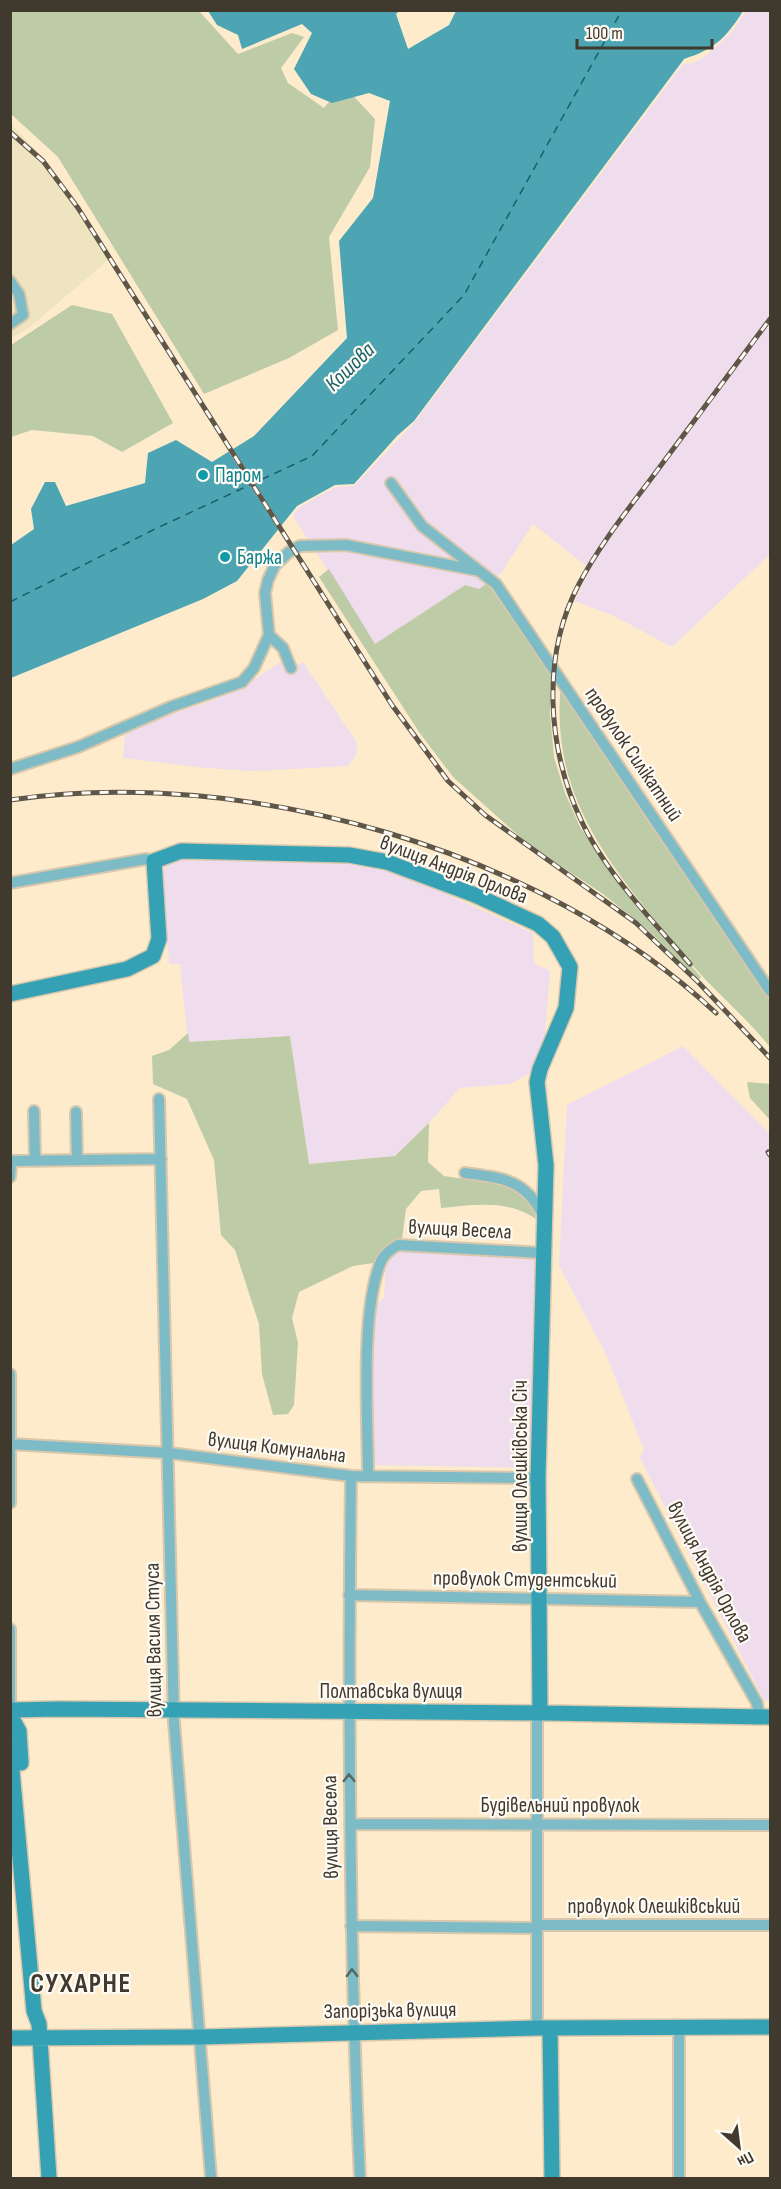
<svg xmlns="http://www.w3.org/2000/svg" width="781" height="2189" font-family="'Sofia Sans Condensed',sans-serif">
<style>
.industrial{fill:#efddee}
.green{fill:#bdcba6}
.sand{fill:#eee4bf}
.water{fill:#4da5b3}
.pier{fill:#fdebcc}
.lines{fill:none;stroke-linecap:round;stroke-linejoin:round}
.ferry{stroke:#17606a;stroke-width:1.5;stroke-dasharray:8 6;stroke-linecap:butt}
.street-casing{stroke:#d7c7ac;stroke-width:14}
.secondary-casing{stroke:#d7c7ac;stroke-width:18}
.street{stroke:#7dbcc7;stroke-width:10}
.secondary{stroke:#34a2b4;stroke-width:15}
.rail-casing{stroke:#5f5647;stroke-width:5}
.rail{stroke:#fefaf4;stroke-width:3;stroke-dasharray:9;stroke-linecap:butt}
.oneway{stroke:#556763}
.culture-dot{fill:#0f9aa8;stroke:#fefaf4;stroke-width:2}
.labels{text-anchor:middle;stroke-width:4.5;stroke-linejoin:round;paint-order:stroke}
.culture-label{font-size:21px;fill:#0d838f;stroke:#fefaf4;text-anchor:start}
.street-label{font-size:21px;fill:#40392d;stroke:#fefaf4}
.water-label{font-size:22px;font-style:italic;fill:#17606a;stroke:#fefaf4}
.district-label{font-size:27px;font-weight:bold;letter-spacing:1.5px;fill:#40392d;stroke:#fefaf4}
</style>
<rect width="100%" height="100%" fill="#fdebcc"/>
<path class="industrial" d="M746,11H770V554L672,647L614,616L575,601L590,569L533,524L501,573L479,589L465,585L375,644L293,516L299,507L336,487L354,486L415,422L683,64L694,63L708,54L731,33Z
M284,660L294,668L303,662L357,743V753L348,766L253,771L206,768L123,758L125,736L130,729L216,699L245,685Z
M182,857L349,862L384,866L533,933L534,964L550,970L544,1048L533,1071L511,1084L460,1088L429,1123L395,1156L309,1164L290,1036L188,1042L180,964H169L162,873L168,864Z
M683,1046L770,1134V1701L764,1700L640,1458L644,1450L605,1352L559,1266L567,1105Z
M402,1249L535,1256L532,1468L371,1465L372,1330L377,1304L384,1297L386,1259Z"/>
<path class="green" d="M11,11H199L238,54L292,33L304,37L281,68L288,83L324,108L343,85L375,119L370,167L329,237L338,330L289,358L204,394L58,157L11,114Z
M72,305L112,314L173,423L122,452L93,436L32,430L11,437V345Z
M329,569L375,644L465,585L479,589L487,583L551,675L550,714L554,757L565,793L580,827L614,877L701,977L698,980L648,930L603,894L528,844L453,777L419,732L319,577Z
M561,684L770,1000V1047C750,1022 726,1001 704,978C685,958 668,936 651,915C593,844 551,779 561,684Z
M188,1033L189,1042L290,1036L309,1164L395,1156L429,1123L428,1162L444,1176L498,1184L529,1198L536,1219C507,1199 475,1205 441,1208L439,1189L421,1191L406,1209L402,1239L389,1244L373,1263L353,1266L299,1292L292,1318L298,1343L294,1405L288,1414L273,1415L262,1374L259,1324L235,1250L221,1235L214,1160L187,1099L153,1084L152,1056L169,1050Z
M747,1082L770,1084V1120L750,1098Z"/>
<path class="sand" d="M10,123C52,165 81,207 112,257L27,329L11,338Z"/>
<path class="water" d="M208,11H399L396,14L408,49L449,25L456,11H743C726,38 715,49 684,59L414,421L397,436L354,484L335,485L297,506L237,581L203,599L11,678V545L34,529L31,509L45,482H55L66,506L145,483L148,453L176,440L212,462L254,436L347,338L339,241L373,198L390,101L369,93L332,103L311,94L294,69L312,33L302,24L242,49L238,35L217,25Z"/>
<path class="pier" d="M231,446L283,528L280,532L227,449Z"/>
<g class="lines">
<path class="ferry" d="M10,602L155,529L312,456L464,295L622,10"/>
<defs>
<path id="street" d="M10,281L19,294L23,315L10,324
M391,483L422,526L496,584L770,991
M269,635L283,648L291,668
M10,769L78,747L173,706L242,682L254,668L269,635L265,593L268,580L275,565L289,552L300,546L346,545L475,570
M10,883L146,859L154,861
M159,1099L174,1722L211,2178
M34,1111L35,1159
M76,1112L77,1159
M10,1161L161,1159
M465,1173C501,1178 526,1179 543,1216
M10,1177L11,1161
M10,1374V1503
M10,1444L169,1453L351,1476L538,1478
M351,1476C348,1710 349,1944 360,2178
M368,1476C368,1417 360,1313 381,1261C385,1253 391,1249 398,1245L543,1253
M637,1479L700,1602L757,1703L759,1717
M349,1595L700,1602
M10,1629V1710
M537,1713V2028
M350,1824L770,1825
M536,1925H770
M351,1926L536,1928
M679,2028V2178"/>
<path id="secondary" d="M10,994L127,969L153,956L159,939L154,861L181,851L349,855L387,862L475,895L538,924L553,937L570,967L566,1008L540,1069L537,1082L546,1165L538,1478L540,1713
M13,1720L19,1731L21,1763
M10,1726L12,1710L58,1709L547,1713L770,1717
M10,1749L34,2011L39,2024L49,2178
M550,2028L552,2178
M10,2038L201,2037L537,2028L770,2027"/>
</defs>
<use href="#street" class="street-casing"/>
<use href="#secondary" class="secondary-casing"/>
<use href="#street" class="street"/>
<use href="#secondary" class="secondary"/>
<defs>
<path id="rail" d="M10,132L43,161L78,208L392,705L448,781L485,815L636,923L698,982L770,1058
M10,800C245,765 542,850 716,1013
M690,964C653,921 605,872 581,820C547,748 541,655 579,584C601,542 631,506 659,468C696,419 733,369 770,319
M768,1152L770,1155"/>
</defs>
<use href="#rail" class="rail-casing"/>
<use href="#rail" class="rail"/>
</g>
<defs><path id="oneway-chevron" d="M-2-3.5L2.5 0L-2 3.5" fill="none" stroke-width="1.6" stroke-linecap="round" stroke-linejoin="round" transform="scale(1.5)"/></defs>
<g class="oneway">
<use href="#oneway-chevron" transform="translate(349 1778) rotate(-91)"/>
<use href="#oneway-chevron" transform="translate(352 1973) rotate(-91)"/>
</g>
<g class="culture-dot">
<circle cx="203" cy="475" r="6"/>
<circle cx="225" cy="557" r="6"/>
</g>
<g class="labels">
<g class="culture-label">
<text x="215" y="482">Паром</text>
<text x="237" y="564">Баржа</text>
</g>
<g class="street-label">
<text transform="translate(634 754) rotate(56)" y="7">провулок Силікатний</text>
<text transform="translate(454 869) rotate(21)" y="7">вулиця Андрія Орлова</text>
<text transform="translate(460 1229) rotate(3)" y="7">вулиця Весела</text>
<text transform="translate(277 1447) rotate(7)" y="7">вулиця Комунальна</text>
<text transform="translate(520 1466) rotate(-90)" y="7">вулиця Олешківська Січ</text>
<text transform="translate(710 1572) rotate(62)" y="7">вулиця Андрія Орлова</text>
<text transform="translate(525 1579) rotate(1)" y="7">провулок Студентський</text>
<text transform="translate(153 1640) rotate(-91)" y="7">вулиця Василя Стуса</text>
<text x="391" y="1698">Полтавська вулиця</text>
<text x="560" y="1812">Будівельний провулок</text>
<text transform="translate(330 1827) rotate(-91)" y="7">вулиця Весела</text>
<text x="654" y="1913">провулок Олешківський</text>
<text transform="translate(390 2010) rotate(-1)" y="7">Запорізька вулиця</text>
</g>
<g class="water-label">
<text transform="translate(349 366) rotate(-44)" y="8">Кошова</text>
</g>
<g class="district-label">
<text x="81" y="1992">СУХАРНЕ</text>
</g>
</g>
<rect width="781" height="2189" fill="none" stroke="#40392d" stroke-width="24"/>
<g transform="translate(739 2147) rotate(152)" stroke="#fefaf4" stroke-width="4.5" paint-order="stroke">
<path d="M0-4.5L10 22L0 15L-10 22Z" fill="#40392d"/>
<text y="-9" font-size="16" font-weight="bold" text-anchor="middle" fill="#40392d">Пн</text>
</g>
<path d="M577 39v9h135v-9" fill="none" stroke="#40392d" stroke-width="3"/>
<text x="586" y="39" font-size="18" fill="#40392d" stroke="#fefaf4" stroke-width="4.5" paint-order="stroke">100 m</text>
</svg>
